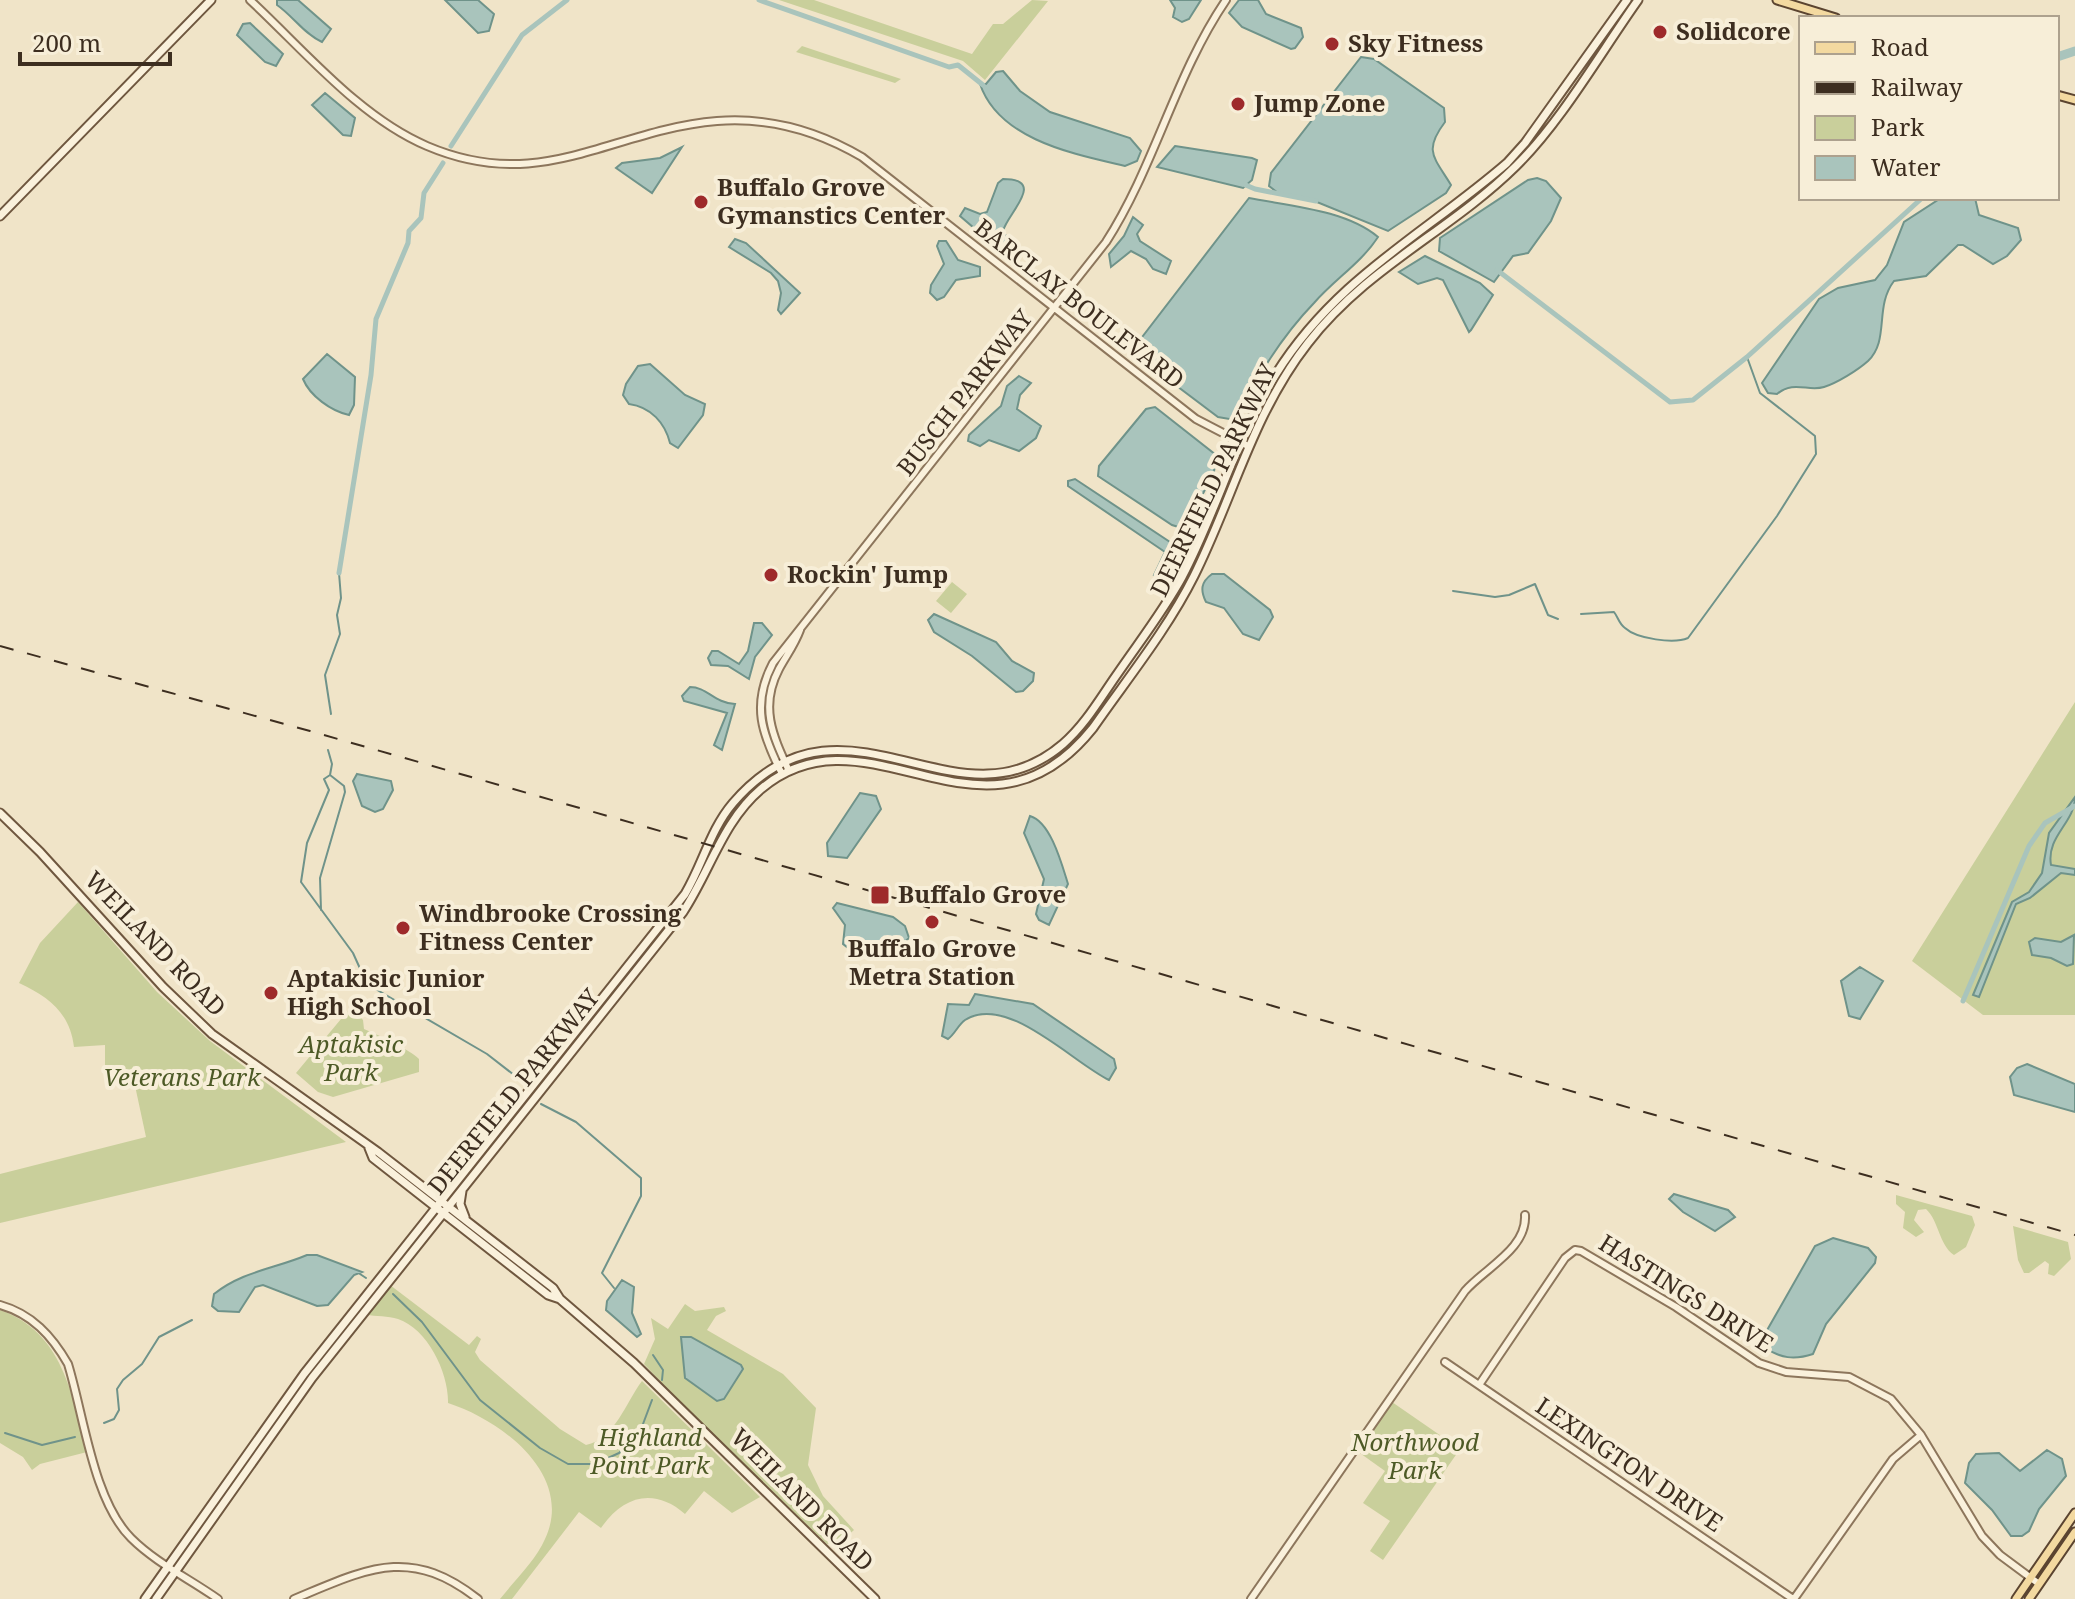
<svg xmlns="http://www.w3.org/2000/svg" width="2075" height="1599" font-family="'Noto Serif',serif">
<style>
.green{fill:#c9cf9b}
.water{fill:#a9c4bc;stroke:#6f938a;stroke-width:2}
.lines{fill:none;stroke-linecap:round;stroke-linejoin:round}
.stream{stroke:#6f938a;stroke-width:2}
.canal{stroke:#a9c4bc;stroke-width:5}
.river{stroke:#a9c4bc;stroke-width:9}
.tertiary-casing{stroke:#8d765c;stroke-width:10}
.secondary-casing{stroke:#6f573f;stroke-width:11}
.primary-casing{stroke:#5b4430;stroke-width:11}
.tertiary{stroke:#faf1dc;stroke-width:6}
.secondary{stroke:#faf1dc;stroke-width:7}
.primary{stroke:#f3d9a0;stroke-width:7}
.rail{stroke:#3d2e20;stroke-width:2;stroke-dasharray:14 14;stroke-linecap:butt}
.poi-dot{fill:#9e2a2b;stroke:#f7eed8;stroke-width:3}
.labels{text-anchor:middle;stroke-width:8;stroke-linejoin:round;paint-order:stroke}
.poi-label{font-size:24px;font-weight:bold;fill:#3d2e20;stroke:#f7eed8;text-anchor:start}
.street-label{font-size:24px;fill:#3d2e20;stroke:#f7eed8}
.park-label{font-size:24px;font-style:italic;fill:#4d5a26;stroke:#f7eed8}
</style>
<rect width="100%" height="100%" fill="#f0e4c8"/>
<path class="green" d="M779,0H814L972,54L993,24H1003L1032,0L1048,1L985,80L963,61Z
M802,46L901,79L895,83L796,52Z
M952,582L967,594L951,613L936,601Z
M2075,702V1015H1983L1912,961Z
M78,902L157,992L210,1041L346,1142L0,1223V1174L146,1137L134,1081L114,1066L105,1065V1045L74,1047C70,1013 49,997 19,983L40,943Z
M351,1007L363,1020L364,1029C378,1035 409,1049 419,1059V1072L333,1097L318,1092L296,1073Z
M1896,1195L1972,1216L1975,1225L1966,1247L1954,1255C1939,1245 1939,1221 1926,1209L1918,1210L1914,1220L1924,1232L1916,1237L1903,1228L1905,1212L1896,1204Z
M2013,1226L2068,1242L2071,1259L2054,1276L2048,1274L2049,1264L2045,1261L2029,1273H2024L2018,1260Z
M390,1285L469,1345L477,1336L481,1339L475,1352L480,1360L560,1429L586,1445C615,1439 626,1402 642,1381L760,1497L732,1513L704,1491L685,1514C654,1487 623,1496 601,1528L579,1512L512,1599H500C514,1581 536,1560 545,1539C575,1475 501,1420 448,1403C449,1374 428,1329 398,1319C388,1316 376,1316 366,1315Z
M685,1304L695,1311L724,1307L726,1311L716,1316L707,1330L783,1374L816,1408L808,1465L823,1496L854,1530L838,1544H827L686,1409L644,1364L655,1339L651,1318L668,1329Z
M0,1310C63,1332 72,1395 87,1452L40,1464L32,1470L23,1457L0,1443Z
M1392,1402L1460,1449L1383,1560L1370,1551L1390,1521L1363,1503L1385,1471L1357,1451Z"/>
<path class="water" d="M277,0H298L331,29L322,42C304,34 293,16 277,5Z
M445,0H478L494,14L489,31L478,33Z
M1170,0H1201L1189,19L1182,22L1173,17L1175,8Z
M1239,0H1258L1266,14L1301,28L1303,37L1295,48L1291,49L1242,27L1229,13Z
M250,23L283,54L276,66L265,62L237,35L243,24Z
M1361,57L1374,59L1444,108L1445,122C1423,151 1434,157 1451,185L1446,193L1388,231L1312,200L1278,193L1269,186L1271,173Z
M1003,71L1020,91L1050,112L1130,138L1141,151L1137,161L1125,166C1074,154 999,140 980,84H986L996,72Z
M325,93L355,118L351,136L343,135L312,105Z
M1175,146L1252,158L1257,160L1252,180L1243,188L1157,167Z
M682,147L652,193L616,168L622,163L660,158Z
M1537,178L1546,181L1561,198L1551,221L1528,253L1513,256L1494,282L1439,251L1440,238L1528,180Z
M1003,179C1048,179 1007,214 1003,231L1010,242L1005,252L993,250L988,240L960,216L965,208L980,214L987,212L998,183Z
M1249,198C1290,206 1346,210 1378,237C1362,262 1334,280 1314,303C1281,337 1256,378 1235,420L1218,417L1137,356L1136,345Z
M1941,198H1975L1979,215L2018,228L2021,240L2007,256L1993,264L1963,245H1958L1926,276L1894,281C1874,307 1890,340 1868,361C1858,370 1837,383 1824,387C1808,392 1794,380 1777,394L1768,393L1762,383L1819,299L1838,288L1875,280L1887,265L1904,222Z
M1133,217L1143,225L1137,234L1140,241L1171,261L1166,274L1153,269L1146,259L1131,251L1111,267L1109,254L1124,236Z
M735,239L746,243L800,293L781,314L778,310L781,293L778,281L771,273L729,247Z
M939,241H946L958,260L980,267V276L956,280L944,297L937,300L930,293L931,285L944,264L937,246Z
M1425,256L1480,283L1493,295L1471,330L1469,332L1443,280L1437,278L1418,284L1399,272Z
M327,354L355,377L354,405L349,415C331,411 310,396 303,379Z
M650,364L685,395L705,404L703,415L678,448L670,443C665,423 651,407 629,404L623,395L626,384L638,366Z
M1019,376L1031,383L1020,395L1017,409L1041,426L1036,438L1019,451L989,440L980,446L968,441L969,435L1001,406L1007,386Z
M1155,407L1216,455L1214,472L1185,529L1172,525L1098,476L1099,466L1146,409Z
M1075,479L1176,546V556L1165,580L1154,575L1165,552L1068,486V481Z
M1212,574H1224L1270,610L1273,617L1259,640L1243,634L1224,608L1206,602C1200,590 1201,582 1212,574Z
M934,614L996,642L1012,661L1034,673L1033,681L1023,691L1016,692L972,656L934,632L928,620Z
M754,623H762L772,635L755,657L749,679L728,666L711,665L708,658L712,651H718L739,664L748,651Z
M690,687C707,687 714,703 735,704L722,750L714,745L727,713L684,701L682,696Z
M357,774L391,781L393,790L383,809L375,812L362,806L353,781Z
M860,793L876,796L881,809L847,858L828,856L827,843Z
M2075,797C2075,823 2046,836 2051,865L2075,869V875L2061,873L2030,898L2016,904L1979,997L1973,995L2012,902L2029,892L2042,873L2049,833Z
M1030,816C1051,822 1062,865 1068,884L1049,925L1039,920L1036,914L1044,879L1024,833Z
M837,903L893,917L905,926L909,938L900,946C880,947 860,960 843,944L845,925L833,908Z
M2074,935L2073,964L2067,966L2051,958L2032,955L2029,942L2035,938L2061,942Z
M1860,967L1883,981L1860,1019L1849,1016L1841,981Z
M975,994L1033,1004L1114,1059L1116,1068L1109,1080C1073,1063 1007,993 965,1020C958,1025 955,1034 948,1039L942,1036L948,1004L969,1005Z
M2027,1064L2075,1084V1112L2014,1095L2010,1077L2017,1068Z
M1674,1194L1728,1210L1735,1217L1715,1231L1683,1212L1669,1199Z
M1833,1238L1868,1248L1876,1257L1875,1263L1826,1324L1813,1354C1795,1360 1780,1359 1763,1346L1762,1339L1815,1246Z
M307,1255H317L362,1272L354,1275L328,1305L317,1306L263,1285L255,1287L239,1312L218,1311L212,1306L214,1294C243,1271 274,1269 307,1255Z
M622,1280L634,1287L632,1313L641,1334L637,1337L606,1310L607,1301Z
M681,1337H691L741,1365L743,1369L724,1399L717,1401L685,1378Z
M2047,1450L2062,1459L2066,1476L2039,1509L2029,1531L2022,1536H2011L1992,1510L1965,1483L1969,1463L1976,1454L1999,1453L2020,1471Z"/>
<g class="lines">
<path class="stream" d="M1453,591L1495,597L1509,595L1535,584L1548,615L1558,619
M1581,614L1614,612C1618,617 1619,624 1625,628C1637,639 1674,644 1688,638L1777,516L1816,454L1815,436L1760,393L1747,357
M331,714L325,675L340,634L337,615L341,598L339,573
M328,750L332,764L330,775L324,779L329,790L307,843L301,882L353,953L367,984L487,1054L523,1082
M321,910L320,878L345,792L344,786L330,775
M541,1104L576,1122L641,1178V1196L602,1273L614,1288
M360,1274L366,1278
M393,1294L422,1322L480,1400L540,1448L568,1464H595L619,1453L640,1432L652,1400
M653,1355L663,1370L662,1380
M104,1423L114,1419L119,1410L117,1389L123,1380L142,1364L159,1337L192,1320
M5,1433L42,1445L75,1437"/>
<path class="canal" d="M759,0L949,67L958,65L983,85
M451,146L522,35L567,0
M1241,183L1255,189L1316,201
M1497,270L1670,402L1693,400L1747,357L1922,198
M339,573L371,375L376,319L408,243L409,231L421,218L424,193L443,163
M1963,1001L2029,846L2045,823L2075,806"/>
<path class="river" d="M2057,57L2075,51"/>
<defs>
<path id="tertiary" d="M250,0C304,50 359,117 427,146C542,195 610,130 717,121C769,117 818,131 862,157L1196,419L1248,446
M789,771C773,736 759,707 779,669C786,656 795,644 800,630
M782,774C762,734 751,705 773,663L1106,242C1155,166 1175,75 1226,0
M0,1305C32,1314 52,1336 68,1364C84,1416 93,1500 131,1538C156,1563 190,1579 218,1599
M1445,1362L1793,1599
M1479,1385L1565,1258L1575,1250L1581,1251L1676,1307L1759,1363L1786,1372L1849,1377L1891,1399L1921,1435L1982,1536L2000,1555L2039,1584
M294,1599C367,1569 409,1545 478,1599
M1251,1599L1465,1291C1485,1268 1527,1249 1525,1215
M1794,1599L1893,1459L1921,1435"/>
<path id="secondary" d="M0,216L211,0
M0,813L40,852L163,987L212,1034L378,1152L553,1288L560,1299
M369,1148L373,1158L548,1295L560,1299L634,1363L875,1599
M462,1191L460,1204L465,1217
M145,1599L304,1374L685,894C703,864 710,830 733,803C845,673 955,837 1063,744C1086,724 1101,697 1118,673C1140,641 1164,610 1182,577C1217,511 1236,437 1276,374C1336,278 1425,234 1507,163L1525,143L1627,0
M156,1599L312,1378L683,912C710,871 723,821 761,789C869,698 983,866 1093,728C1127,679 1167,630 1194,576C1233,498 1253,413 1308,343C1367,267 1450,231 1516,166C1561,122 1601,52 1638,0"/>
<path id="primary" d="M1777,0L1836,18
M2057,95L2075,100
M2016,1599L2075,1513
M2029,1599L2075,1532"/>
</defs>
<use href="#tertiary" class="tertiary-casing"/>
<use href="#secondary" class="secondary-casing"/>
<use href="#primary" class="primary-casing"/>
<use href="#tertiary" class="tertiary"/>
<use href="#secondary" class="secondary"/>
<use href="#primary" class="primary"/>
<path class="rail" d="M0,646L310,731L2075,1235"/>
</g>
<g class="poi-dot">
<circle cx="1660" cy="32" r="8"/>
<circle cx="1332" cy="44" r="8"/>
<circle cx="1238" cy="104" r="8"/>
<circle cx="701" cy="202" r="8"/>
<circle cx="771" cy="575" r="8"/>
<rect x="870" y="885" width="20" height="20" rx="4"/>
<circle cx="932" cy="922" r="8"/>
<circle cx="403" cy="928" r="8"/>
<circle cx="271" cy="993" r="8"/>
</g>
<g class="labels">
<g class="poi-label">
<text x="1676" y="40">Solidcore</text>
<text x="1348" y="52">Sky Fitness</text>
<text x="1254" y="112">Jump Zone</text>
<text x="717" y="196">Buffalo Grove<tspan x="717" dy="28">Gymanstics Center</tspan></text>
<text x="787" y="583">Rockin' Jump</text>
<text x="898" y="903">Buffalo Grove</text>
<text x="419" y="922">Windbrooke Crossing<tspan x="419" dy="28">Fitness Center</tspan></text>
<text x="932" y="957" text-anchor="middle">Buffalo Grove<tspan x="932" dy="28">Metra Station</tspan></text>
<text x="287" y="987">Aptakisic Junior<tspan x="287" dy="28">High School</tspan></text>
</g>
<g class="street-label">
<text transform="translate(1079 304) rotate(38)" y="8">BARCLAY BOULEVARD</text>
<text transform="translate(965 393) rotate(-52)" y="8">BUSCH PARKWAY</text>
<text transform="translate(1214 480) rotate(-64)" y="8">DEERFIELD PARKWAY</text>
<text transform="translate(155 944) rotate(46)" y="8">WEILAND ROAD</text>
<text transform="translate(514 1092) rotate(-51)" y="8">DEERFIELD PARKWAY</text>
<text transform="translate(1686 1294) rotate(32)" y="8">HASTINGS DRIVE</text>
<text transform="translate(1629 1465) rotate(34)" y="8">LEXINGTON DRIVE</text>
<text transform="translate(802 1500) rotate(45)" y="8">WEILAND ROAD</text>
</g>
<g class="park-label">
<text x="351" y="1053">Aptakisic<tspan x="351" dy="28">Park</tspan></text>
<text x="182" y="1086">Veterans Park</text>
<text x="650" y="1446">Highland<tspan x="650" dy="28">Point Park</tspan></text>
<text x="1415" y="1451">Northwood<tspan x="1415" dy="28">Park</tspan></text>
</g>
</g>
<rect x="1799" y="16" width="260" height="184" fill="#f7eed8" stroke="#ada18e" stroke-width="2"/>
<rect x="1815" y="42" width="40" height="12" fill="#f3d9a0" stroke="#ada18e" stroke-width="2"/>
<text x="1871" y="56" font-size="24" fill="#3d2e20">Road</text>
<rect x="1815" y="82" width="40" height="12" fill="#3d2e20" stroke="#ada18e" stroke-width="2"/>
<text x="1871" y="96" font-size="24" fill="#3d2e20">Railway</text>
<rect x="1815" y="116" width="40" height="24" fill="#c9cf9b" stroke="#ada18e" stroke-width="2"/>
<text x="1871" y="136" font-size="24" fill="#3d2e20">Park</text>
<rect x="1815" y="156" width="40" height="24" fill="#a9c4bc" stroke="#ada18e" stroke-width="2"/>
<text x="1871" y="176" font-size="24" fill="#3d2e20">Water</text>
<path d="M20 52v12h150v-12" fill="none" stroke="#3d2e20" stroke-width="4"/>
<text x="32" y="52" font-size="24" fill="#3d2e20" stroke="#f7eed8" stroke-width="6" paint-order="stroke">200 m</text>
</svg>
